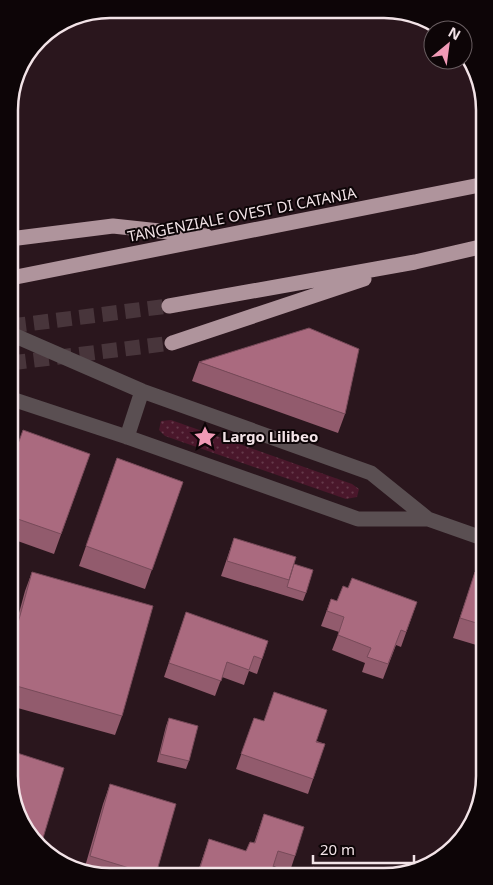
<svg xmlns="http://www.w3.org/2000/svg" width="493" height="885" font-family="'Noto Sans',sans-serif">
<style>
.grass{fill:url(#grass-dots)}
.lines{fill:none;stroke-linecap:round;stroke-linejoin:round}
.highway-tunnel{stroke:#48353b;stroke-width:15;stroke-dasharray:15 8;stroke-linecap:butt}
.minor{stroke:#5a4f52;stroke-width:15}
.highway{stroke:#af949c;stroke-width:15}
.wall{fill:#925b6d}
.building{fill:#aa6a7f;stroke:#774a59}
.labels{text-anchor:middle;stroke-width:4;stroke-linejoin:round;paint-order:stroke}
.street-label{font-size:15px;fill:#f2e3e7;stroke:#0d0507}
.poi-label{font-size:15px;font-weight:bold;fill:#f2e3e7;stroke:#0d0507;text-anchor:start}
.rim{fill:none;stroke:#f2e3e7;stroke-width:2.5}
</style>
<defs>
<pattern id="grass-dots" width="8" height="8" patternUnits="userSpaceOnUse" patternTransform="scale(1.25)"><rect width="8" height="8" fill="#4a172b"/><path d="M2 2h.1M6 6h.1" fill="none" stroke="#65394a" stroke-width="1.8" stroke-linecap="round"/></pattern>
</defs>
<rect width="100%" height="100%" fill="#2a161d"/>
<path class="grass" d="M171,420L352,484L359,489L357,497L346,499L165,436L159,430L161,421Z"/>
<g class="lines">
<path class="highway-tunnel" d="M11,326L169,306
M11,363L172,343"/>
<path class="minor" d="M11,334L142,391L371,473L428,519L482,538
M12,399L127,437L358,519H428
M127,437L142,391"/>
<path class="highway" d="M10,239L113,226L206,236
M11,278L480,185
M169,306L415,262L480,247
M172,343L364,279"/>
</g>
<path class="wall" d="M199,362L345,414L338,433L192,381Z
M90,454L54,554L12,539V461Z
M117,458L183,482L145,589L79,566Z
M234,538L294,564L306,593L303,601L221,576Z
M32,572L122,716L115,735L14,707L13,635L25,591Z
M475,572L482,575L483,647L453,638Z
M348,588L417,602L401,647L396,645L383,679L362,672L365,663L332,650L339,632L321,626L331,599L337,601Z
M181,627L268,641L257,674L249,671L244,685L222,677L215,696L164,677Z
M169,718L189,761L186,769L157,762L166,726Z
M254,718L325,744L308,794L236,769Z
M484,743V756L482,748Z
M110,784L156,874L96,875L84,870L103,804Z
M14,808L43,838L40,845Z
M264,814L295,856L290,871L273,866L271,873L197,874L209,839L246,851L254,843Z"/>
<path class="building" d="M309,328L359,349L345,414L199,362Z
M23,430L90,454L61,534L12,517V461Z
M117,458L183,482L152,570L86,546Z
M234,538L296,557L289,580L227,561Z
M294,564L313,570L306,593L287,587Z
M32,572L153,606L122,716L13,685V641Z
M475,572L482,575L483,625L460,618Z
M352,578L417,602L406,632L401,630L388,664L367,657L371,648L338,635L344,617L327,611L331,599L337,601L343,586L348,588Z
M186,612L268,641L262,659L254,656L249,670L227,662L221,681L169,663Z
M274,692L327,710L316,742L325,744L313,779L241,754L254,718L264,721Z
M169,718L198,726L189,761L160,754Z
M14,752L64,768L43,838L33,835L14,808Z
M110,784L176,804L156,874L152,875L90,856Z
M264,814L304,827L295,856L278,851L271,873L198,874L209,839L246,851L250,842L255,843Z
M313,867L329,872H311Z"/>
<defs>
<symbol id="sight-bare" viewBox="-9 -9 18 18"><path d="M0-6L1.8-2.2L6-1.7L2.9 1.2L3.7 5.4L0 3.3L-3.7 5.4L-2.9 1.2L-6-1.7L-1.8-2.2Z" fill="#f09ab6" stroke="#0d0507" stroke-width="2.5" paint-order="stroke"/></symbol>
</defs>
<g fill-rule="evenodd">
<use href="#sight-bare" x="189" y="421" width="32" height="32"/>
</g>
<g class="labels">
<g class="street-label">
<text transform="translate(242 215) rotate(-11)" y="5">TANGENZIALE OVEST DI CATANIA</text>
</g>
<g class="poi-label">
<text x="222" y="442">Largo Lilibeo</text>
</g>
</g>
<path d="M0 0H493V885H0ZM110 18H384A92 92 0 0 1 476 110V776A92 92 0 0 1 384 868H110A92 92 0 0 1 18 776V110A92 92 0 0 1 110 18Z" fill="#0d0507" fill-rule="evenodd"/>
<path class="rim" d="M110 18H384A92 92 0 0 1 476 110V776A92 92 0 0 1 384 868H110A92 92 0 0 1 18 776V110A92 92 0 0 1 110 18Z"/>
<g transform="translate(448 45) rotate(29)"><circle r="24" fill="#0d0507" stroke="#695e61"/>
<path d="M0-4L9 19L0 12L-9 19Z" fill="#f09ab6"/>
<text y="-8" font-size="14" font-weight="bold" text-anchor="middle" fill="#f2e3e7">N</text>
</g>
<path d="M313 855v8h101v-8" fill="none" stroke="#f2e3e7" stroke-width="2.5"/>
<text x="320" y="855" font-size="15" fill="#f2e3e7" stroke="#0d0507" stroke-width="4" paint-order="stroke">20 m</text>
</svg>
